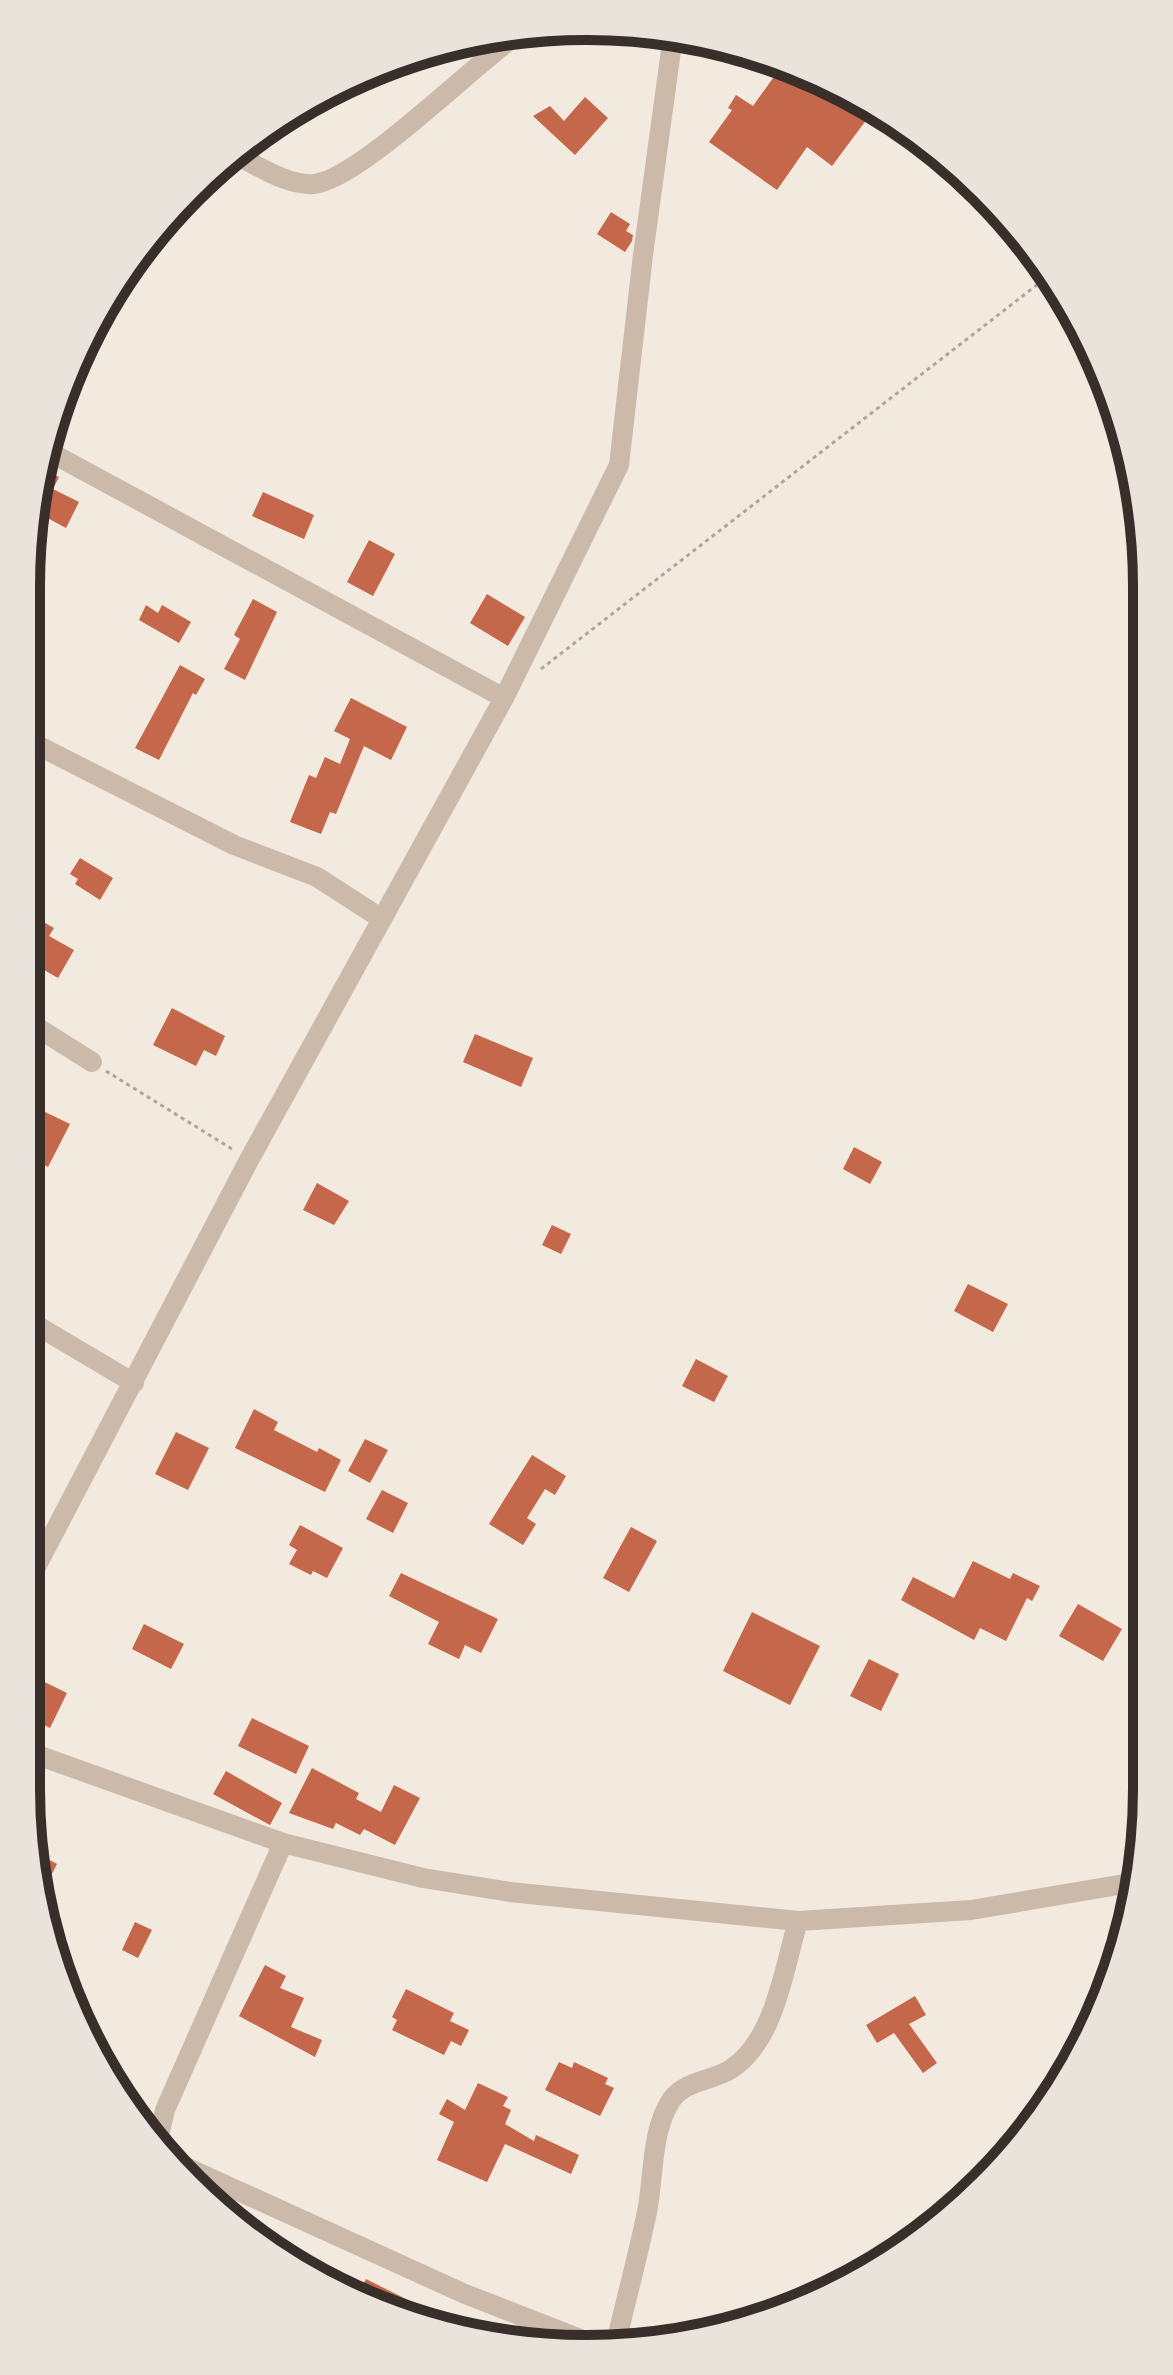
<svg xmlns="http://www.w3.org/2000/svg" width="1173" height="2375" font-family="Cabin,sans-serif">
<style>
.building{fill:#c4674b}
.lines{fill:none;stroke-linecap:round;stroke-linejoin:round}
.path{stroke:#b7a395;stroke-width:3;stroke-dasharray:4 4;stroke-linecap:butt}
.minor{stroke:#cbb9aa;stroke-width:20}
.rim{fill:none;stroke:#382e2a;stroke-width:10}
</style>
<rect width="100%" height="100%" fill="#f2e9df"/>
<path class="building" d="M783,64L820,78L870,115L832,166L807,147L777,190L709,142L732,110L728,108L736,95L753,106Z
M585,97L608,118L575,155L533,116L550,106L564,121Z
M611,212L630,224L626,231L633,235L632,241L625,252L597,234Z
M41,468L59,477L53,489L79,502L66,528L40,514L32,523Z
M263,492L314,515L304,539L252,516Z
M369,540L395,554L373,596L347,582Z
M487,594L525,617L508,646L470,623Z
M253,599L277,612L245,680L224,669L240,639L234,635Z
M146,605L158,613L162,605L191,622L179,643L139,620Z
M180,665L205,679L196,695L193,693L159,760L135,748Z
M351,698L407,727L391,760L364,746L336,814L330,812L321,834L290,822L309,775L316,778L325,757L340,764L350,739L334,731Z
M80,858L113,878L100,900L75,884L78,879L70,874Z
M38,919L54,928L49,936L74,950L58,978L27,960V938Z
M172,1008L225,1036L216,1056L204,1050L196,1066L153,1045Z
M475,1034L533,1058L521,1087L463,1062Z
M43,1111L70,1124L48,1167L27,1156V1142Z
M854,1147L882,1162L870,1184L843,1169Z
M317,1183L349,1201L334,1225L303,1210Z
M552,1225L571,1234L561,1254L542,1245Z
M968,1284L1008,1304L993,1332L954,1311Z
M696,1359L728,1376L714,1402L682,1386Z
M254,1409L278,1422L274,1430L317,1452L319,1448L341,1460L325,1492L235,1448Z
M176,1432L209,1448L188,1490L155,1474Z
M365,1439L388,1450L370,1483L348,1471Z
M532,1455L566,1476L555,1495L545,1489L527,1518L536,1524L523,1545L489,1524Z
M382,1490L408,1503L393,1533L366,1519Z
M300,1525L343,1548L327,1578L313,1571L311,1575L289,1564L297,1550L289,1545Z
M631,1527L657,1541L629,1592L603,1578Z
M973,1561L1010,1579L1013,1573L1040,1586L1032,1601L1027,1598L1006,1641L980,1628L974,1640L901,1600L913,1577L954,1598Z
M401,1573L498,1619L481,1653L465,1645L459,1659L428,1644L439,1622L389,1596Z
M1078,1604L1122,1629L1103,1661L1059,1636Z
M752,1612L820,1646L790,1705L723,1671Z
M144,1624L184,1644L171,1669L132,1649Z
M869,1659L899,1674L881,1711L850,1696Z
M26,1673L67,1693L50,1728L26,1716Z
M252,1718L309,1746L296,1774L238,1746Z
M312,1768L359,1793L356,1799L381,1812L394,1785L420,1798L395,1845L364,1829L360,1835L336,1823L333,1829L289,1813Z
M226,1771L282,1803L270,1825L213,1794Z
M37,1853L57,1864L43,1891L38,1864Z
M135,1922L152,1930L138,1958L122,1950Z
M265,1965L286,1976L280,1988L304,1998L291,2027L322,2040L315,2057L239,2016Z
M406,1989L454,2013L450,2021L469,2030L461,2046L451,2041L444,2055L392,2030L397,2020L392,2017Z
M915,1996L926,2015L909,2024L937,2063L923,2073L894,2033L877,2043L866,2025Z
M559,2062L572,2068L574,2062L608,2078L605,2084L614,2088L600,2116L545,2090Z
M478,2083L508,2097L503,2106L511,2110L505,2124L534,2141L536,2135L579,2155L571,2174L505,2144L487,2182L437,2160L454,2122L439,2114L447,2099L465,2110Z
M366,2279L410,2301L403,2316L356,2298Z"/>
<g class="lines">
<path class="path" d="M541,669L1051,274
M106,1071L232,1149"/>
<path class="minor" d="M233,153C256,165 287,186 314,184C359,180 476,62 522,31
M44,449L504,698
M27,740L234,845L317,877L382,919
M27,1021L92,1062
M26,1319L134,1383
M26,1586L249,1160L504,698L619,465L643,255L673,36
M26,1751L283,1843L423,1878L510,1892L798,1921L971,1910L1136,1882
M161,2148L159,2135L165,2110L283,1843
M177,2163L465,2294L588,2342
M616,2343C626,2299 638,2256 647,2212C654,2176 651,2129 672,2099C686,2080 713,2081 731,2069C775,2041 784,1968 798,1921"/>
</g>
<path d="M0 0H1173V2375H0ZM586 40H587A546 546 0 0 1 1133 586V1789A546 546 0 0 1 587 2335H586A546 546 0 0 1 40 1789V586A546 546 0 0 1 586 40Z" fill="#eae3dc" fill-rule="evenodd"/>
<path class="rim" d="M586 40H587A546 546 0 0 1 1133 586V1789A546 546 0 0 1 587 2335H586A546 546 0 0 1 40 1789V586A546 546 0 0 1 586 40Z"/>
</svg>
